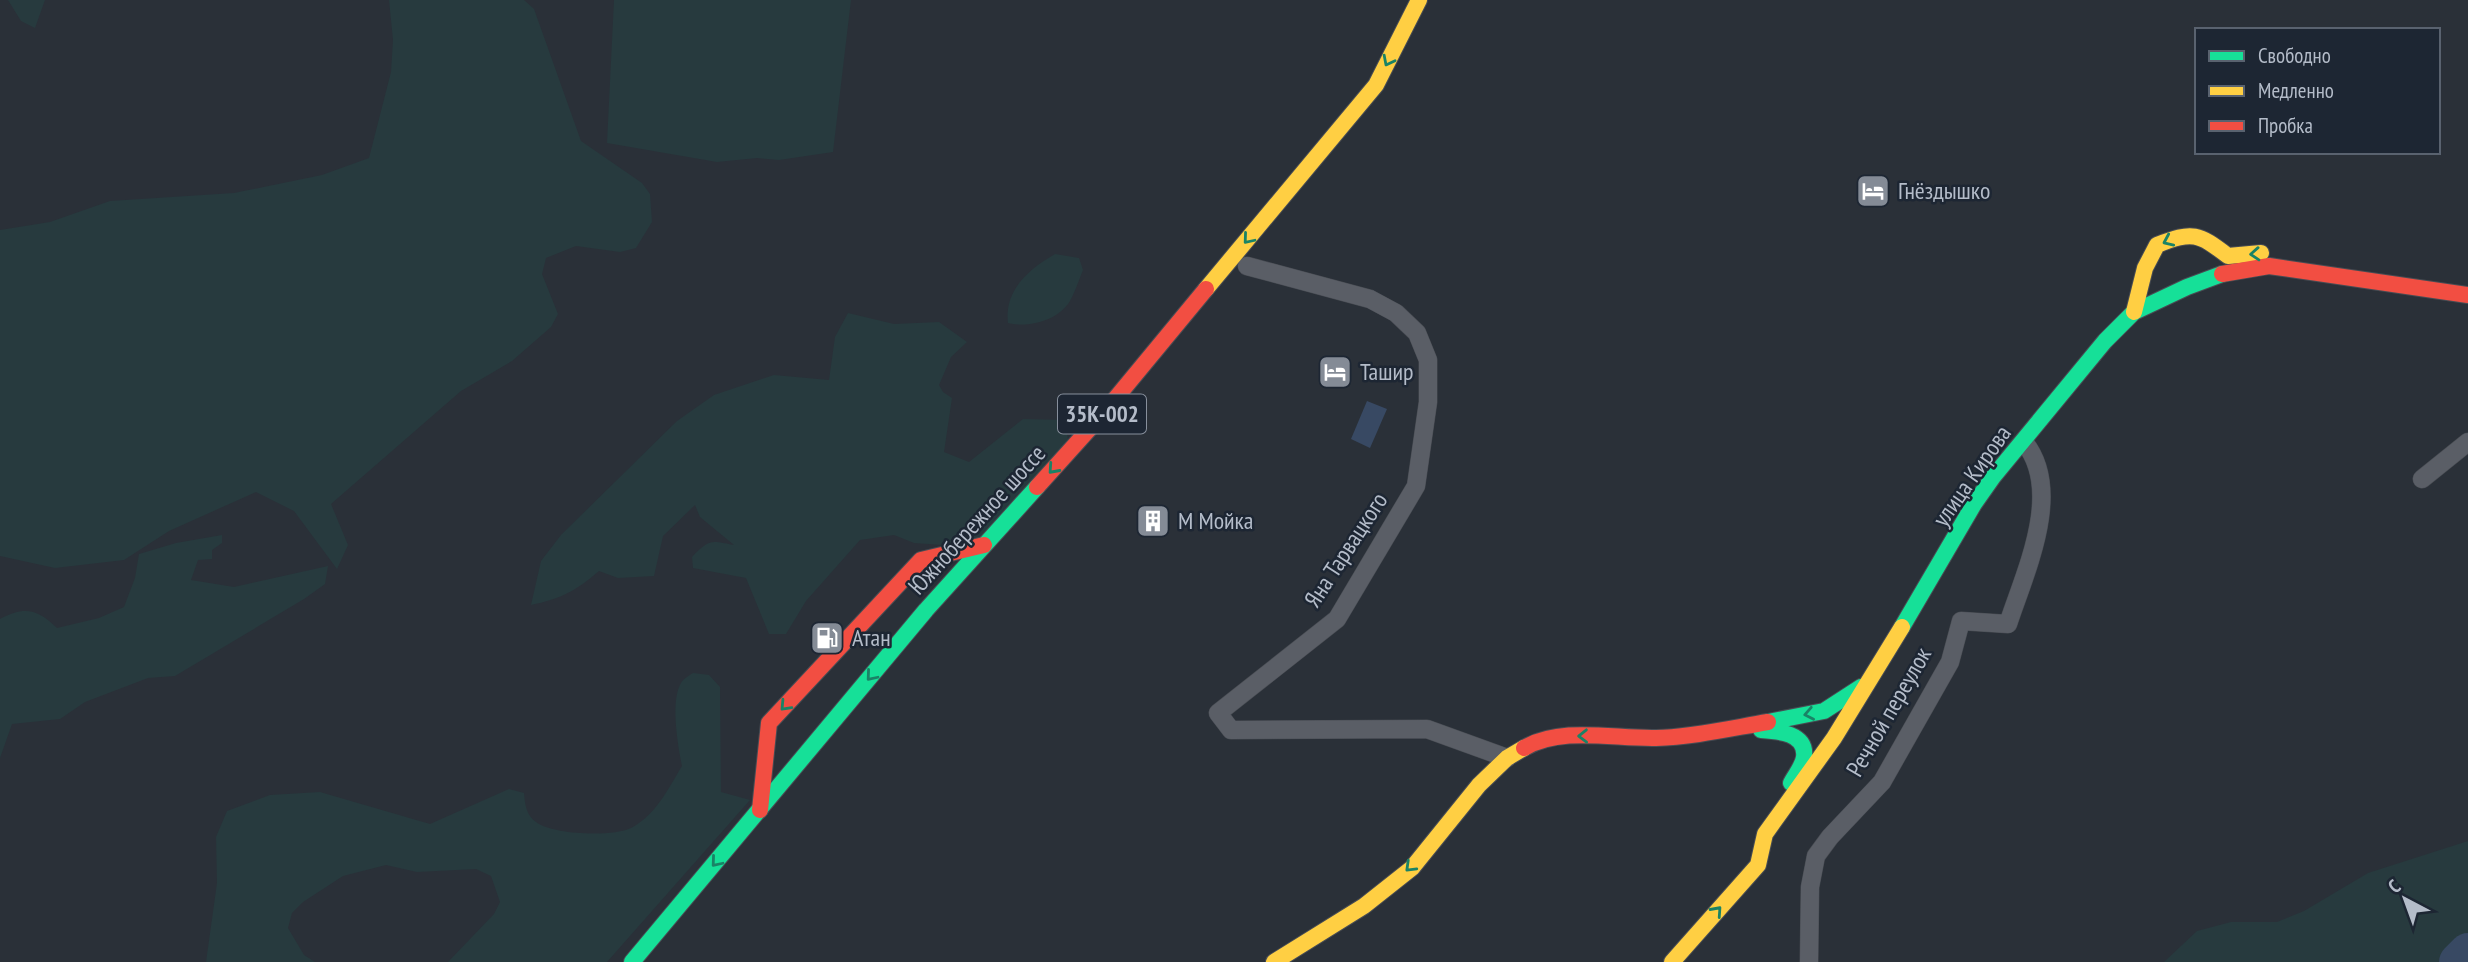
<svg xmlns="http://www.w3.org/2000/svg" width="2468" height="962" font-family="'PT Sans Narrow',sans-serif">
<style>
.green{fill:#273a3e}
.water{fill:#384963}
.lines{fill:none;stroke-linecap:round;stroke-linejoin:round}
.river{stroke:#384963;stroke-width:38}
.street-casing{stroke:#484c53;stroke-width:19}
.fast-casing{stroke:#484c53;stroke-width:18}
.slow-casing{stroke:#484c53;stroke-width:18}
.jam-casing{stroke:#484c53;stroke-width:18}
.street{stroke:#5a5e66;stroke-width:18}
.fast{stroke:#16e098;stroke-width:16}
.slow{stroke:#ffcf43;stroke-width:16}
.jam{stroke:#f24e42;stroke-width:16}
.oneway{stroke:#1a8366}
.labels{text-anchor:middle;stroke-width:5;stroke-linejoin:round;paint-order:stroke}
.shield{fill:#1d2633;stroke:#878f9c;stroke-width:2}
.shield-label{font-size:23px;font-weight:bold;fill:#b4bcc9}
.poi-label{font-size:24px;fill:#b4bcc9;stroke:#1d2633;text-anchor:start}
.street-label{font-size:24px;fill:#b4bcc9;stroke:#1d2633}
</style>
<rect width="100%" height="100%" fill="#2a3038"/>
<path class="green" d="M8,0H45L35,28L21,21Z
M389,0H524L534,9L581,141L642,183L650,194L652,222L636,248L620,252L576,246L546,258L542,274L558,314L551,327L512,361L461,391L331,504L348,545L337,569L294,511L256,492L169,531L124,560L55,568L0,556V230L50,222L110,201L234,193L322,175L369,158L391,72L393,40Z
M614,0H851L833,152L779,160L757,158L717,162L607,143Z
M1055,254L1079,258L1083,270C1079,280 1075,292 1070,301C1058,321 1028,328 1008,323C1004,290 1029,269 1055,254Z
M848,313L894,324L939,322L967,342L951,357L939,385L943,392L952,398L944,452L969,462L1023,419L1065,420L1068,440L979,539L943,545L914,543L894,535L860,540L806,601L786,634H769L746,578L693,568L692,557C710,538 711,541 734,545L700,517L695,505L663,536L654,576L618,578L599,571C576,591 560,599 531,605L541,561L561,535L677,421L714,395L774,375L829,380L835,337Z
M222,535V543L212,550V559L198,560L191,580L234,587L328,566L325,584L304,599L175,676L148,678L85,702L60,719L12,724L0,758V619C25,606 37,609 57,628L99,618L124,607L135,578L139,554L176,543Z
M693,673L709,675L720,687L721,792L750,800L607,962H448L494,914L500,902L491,876L476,869L417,872L386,865L343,876L303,902L292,913L288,928L304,955L315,962H206L217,883L216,837L227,811L270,795L320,792L430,824L509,789L524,793C525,804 526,815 536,822C553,835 613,837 631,828C656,815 668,789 682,766C678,747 670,701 681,683C683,679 690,675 693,673Z
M2468,841V962H2164L2197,931L2231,922H2277L2304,911L2368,873Z"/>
<path class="water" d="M1367,401L1387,409L1370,448L1351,439Z"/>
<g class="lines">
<path class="river" d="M2458,962L2468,952"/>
<defs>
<path id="street" d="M1247,266L1370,299L1396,313L1417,333L1428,360V402L1416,486L1337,619L1218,713L1231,730L1427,729L1507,758
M2422,479L2468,442
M1809,962L1810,887L1816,856L1830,837L1882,782L1950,662L1961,621L2008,624C2025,572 2064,491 2024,442"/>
<path id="fast" d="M1902,627L1974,504L1993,477L2105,341L2134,312L2187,287L2222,274
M1768,722L1824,711L1861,687
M1761,730C1778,731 1807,733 1804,757C1803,766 1795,775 1791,783
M632,962L926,610L1037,487"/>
<path id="slow" d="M1206,289L1376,85L1419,0
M2134,312L2145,268L2157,245C2193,231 2198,233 2228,256L2261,253
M1274,962L1364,906L1412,868L1479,785L1507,758L1524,748
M1672,962L1758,865L1765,834L1834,738L1902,627"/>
<path id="jam" d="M2222,274L2269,266L2468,295
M1037,487L1101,416L1206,289
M1524,748C1562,726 1613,739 1656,738C1693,737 1732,728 1768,722
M760,810L769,723L921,560L984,545"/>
</defs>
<use href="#street" class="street-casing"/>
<use href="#fast" class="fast-casing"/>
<use href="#slow" class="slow-casing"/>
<use href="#jam" class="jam-casing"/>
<use href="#street" class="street"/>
<use href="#fast" class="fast"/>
<use href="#slow" class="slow"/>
<use href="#jam" class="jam"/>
</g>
<defs><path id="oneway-chevron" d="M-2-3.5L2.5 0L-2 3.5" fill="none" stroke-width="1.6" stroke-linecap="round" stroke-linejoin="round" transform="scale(1.75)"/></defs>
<g class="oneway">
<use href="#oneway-chevron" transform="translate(1388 61) rotate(117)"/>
<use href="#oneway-chevron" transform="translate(1248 239) rotate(130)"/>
<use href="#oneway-chevron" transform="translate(2168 241) rotate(156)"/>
<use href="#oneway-chevron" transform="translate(2255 254) rotate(176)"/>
<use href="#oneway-chevron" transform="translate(1053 469) rotate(132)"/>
<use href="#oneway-chevron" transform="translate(871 676) rotate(130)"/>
<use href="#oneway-chevron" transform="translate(785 706) rotate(133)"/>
<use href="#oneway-chevron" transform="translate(1809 714) rotate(169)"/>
<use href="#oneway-chevron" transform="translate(1583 736) rotate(179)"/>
<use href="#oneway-chevron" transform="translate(716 862) rotate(130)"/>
<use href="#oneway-chevron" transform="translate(1410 867) rotate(136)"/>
<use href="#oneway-chevron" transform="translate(1717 911) rotate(-48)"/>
</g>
<defs>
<symbol id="hotel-square" viewBox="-11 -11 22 22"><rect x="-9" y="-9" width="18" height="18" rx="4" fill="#848b96" stroke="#1d2633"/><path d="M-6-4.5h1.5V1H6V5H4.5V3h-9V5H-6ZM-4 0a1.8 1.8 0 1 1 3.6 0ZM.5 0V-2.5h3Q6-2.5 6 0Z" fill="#fff"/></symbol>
<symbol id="building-square" viewBox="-11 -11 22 22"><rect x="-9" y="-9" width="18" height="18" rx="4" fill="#848b96" stroke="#1d2633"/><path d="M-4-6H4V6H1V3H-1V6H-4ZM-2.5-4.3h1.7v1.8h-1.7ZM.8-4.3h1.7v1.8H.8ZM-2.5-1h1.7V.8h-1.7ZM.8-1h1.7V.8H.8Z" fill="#fff"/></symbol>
<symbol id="fuel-square" viewBox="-11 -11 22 22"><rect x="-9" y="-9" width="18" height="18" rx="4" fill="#848b96" stroke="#1d2633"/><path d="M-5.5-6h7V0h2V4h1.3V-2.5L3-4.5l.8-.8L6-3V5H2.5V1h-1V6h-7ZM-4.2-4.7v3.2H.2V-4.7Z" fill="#fff"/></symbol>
</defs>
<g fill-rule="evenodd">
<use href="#hotel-square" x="1854" y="172" width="38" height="38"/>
<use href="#hotel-square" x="1316" y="353" width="38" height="38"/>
<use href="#building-square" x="1134" y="502" width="38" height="38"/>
<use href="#fuel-square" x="808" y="619" width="38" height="38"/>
</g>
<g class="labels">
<rect class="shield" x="1058" y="394.5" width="88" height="39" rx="5"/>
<g class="shield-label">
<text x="1102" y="422">35К-002</text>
</g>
<g class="poi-label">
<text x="1898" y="199">Гнёздышко</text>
<text x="1360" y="380">Ташир</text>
<text x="1178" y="529">М Мойка</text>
<text x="852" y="646">Атан</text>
</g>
<g class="street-label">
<text transform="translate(1972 476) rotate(-55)" y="8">улица Кирова</text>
<text transform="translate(977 520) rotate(-48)" y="8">Южнобережное шоссе</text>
<text transform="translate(1346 550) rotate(-57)" y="8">Яна Тарвацкого</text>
<text transform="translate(1889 712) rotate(-60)" y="8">Речной переулок</text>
</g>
</g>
<rect x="2195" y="28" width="245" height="126" fill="#1d2633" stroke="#59626f" stroke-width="2"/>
<rect x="2209" y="51" width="35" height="10" fill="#16e098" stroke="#59626f" stroke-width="2"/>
<text x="2258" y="63" font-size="21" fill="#b4bcc9">Свободно</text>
<rect x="2209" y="86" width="35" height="10" fill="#ffcf43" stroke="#59626f" stroke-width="2"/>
<text x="2258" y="98" font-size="21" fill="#b4bcc9">Медленно</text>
<rect x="2209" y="121" width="35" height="10" fill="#f24e42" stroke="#59626f" stroke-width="2"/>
<text x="2258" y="133" font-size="21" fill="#b4bcc9">Пробка</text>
<g transform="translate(2405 899) rotate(319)" stroke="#1d2633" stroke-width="5" paint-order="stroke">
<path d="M0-5L12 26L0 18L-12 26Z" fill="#b4bcc9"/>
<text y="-10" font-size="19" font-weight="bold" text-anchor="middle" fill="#b4bcc9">С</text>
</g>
</svg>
